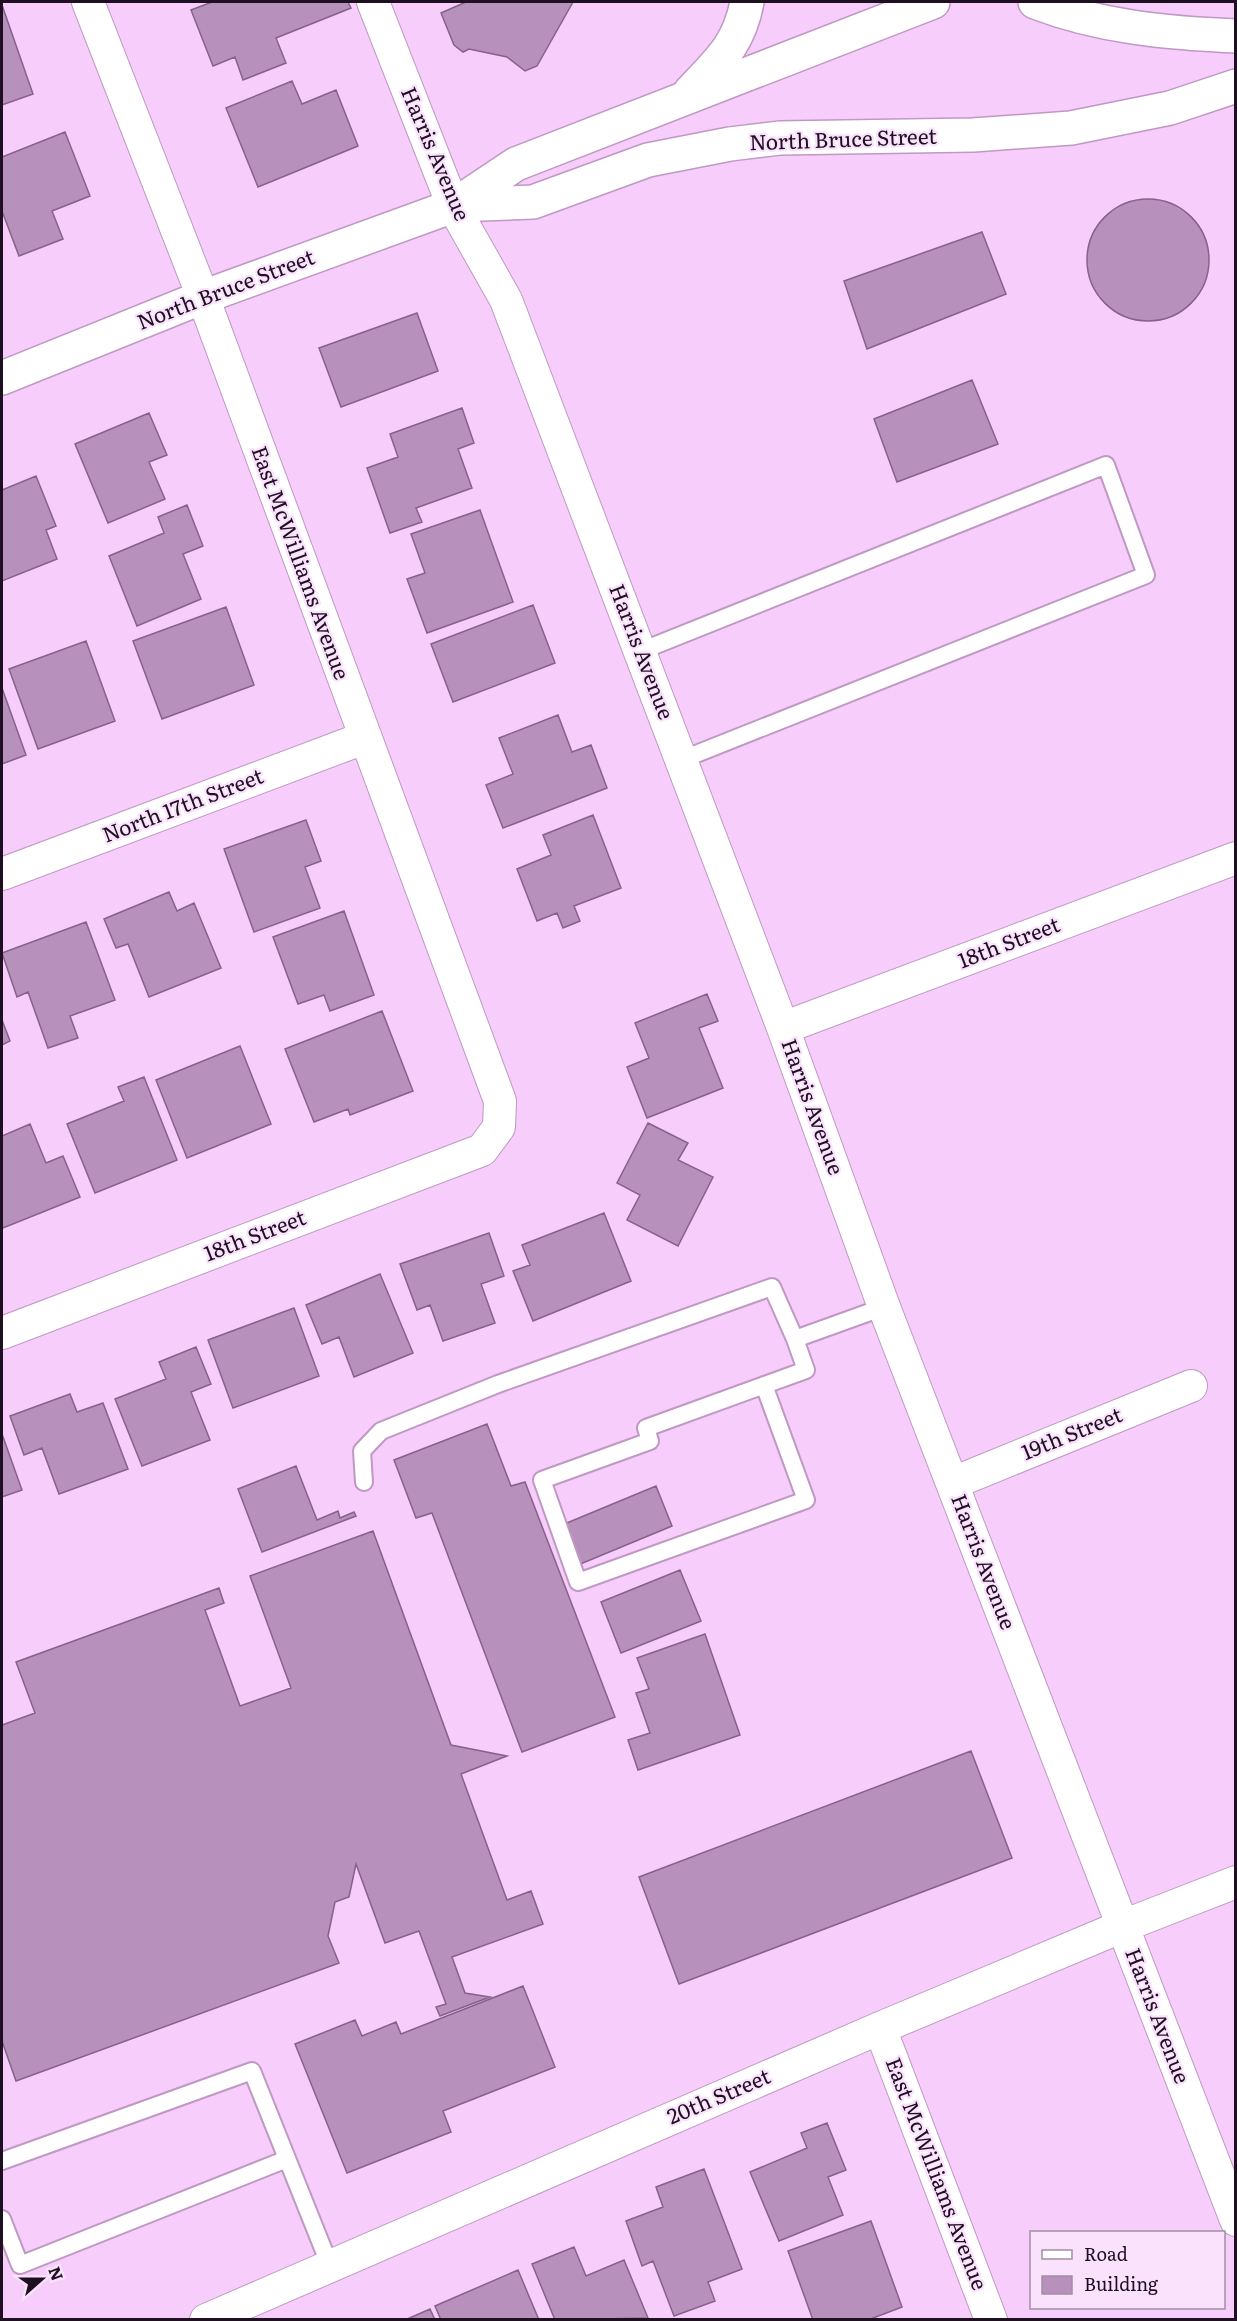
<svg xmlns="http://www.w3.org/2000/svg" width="1237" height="2321" font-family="Literata,serif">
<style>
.building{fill:#b791bc;stroke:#86628a;stroke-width:1.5}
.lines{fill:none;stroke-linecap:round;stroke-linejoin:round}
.lane-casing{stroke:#bf98c3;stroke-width:20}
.street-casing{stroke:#bf98c3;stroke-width:34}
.secondary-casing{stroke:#bf98c3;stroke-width:36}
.lane{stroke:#fff;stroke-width:16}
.street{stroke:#fff;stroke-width:32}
.secondary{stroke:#fff;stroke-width:33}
.labels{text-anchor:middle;stroke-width:4.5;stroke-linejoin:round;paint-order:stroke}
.street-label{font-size:21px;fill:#1e1020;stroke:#fae2fd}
</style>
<rect width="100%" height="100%" fill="#f7cefb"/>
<path class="building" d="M212,2H348L351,8L276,38L286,63L243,80L235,57L213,66L191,10Z
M466,2H573L537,66L525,71L507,57L469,49L463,52L454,45L441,13Z
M2,5L33,94L2,105Z
M292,81L302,104L336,90L358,146L258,187L226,108Z
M65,132L90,196L52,211L63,239L19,256L2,211V157Z
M1087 260a61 61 0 1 1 122 0a61 61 0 1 1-122 0Z
M982,232L1006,294L867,349L844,281Z
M417,313L438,371L341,407L319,348Z
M972,380L998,444L897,482L874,419Z
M462,408L474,443L458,449L472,488L416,508L422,522L390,533L367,468L398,457L390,434Z
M149,413L167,455L149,462L165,499L108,523L75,444Z
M36,476L56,526L46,530L57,559L2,581V490Z
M187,505L203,546L183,554L201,599L137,626L109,556L164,533L158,517Z
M480,510L513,602L427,633L407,579L425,573L411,534Z
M533,605L555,663L453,702L431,644Z
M226,607L254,685L162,719L133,641Z
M86,641L115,721L38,749L9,669Z
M2,688L26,755L2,764Z
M558,715L572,752L591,745L607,788L503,828L486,785L513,774L499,738Z
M593,815L621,888L574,906L580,921L563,928L557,913L537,921L517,869L551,855L543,835Z
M306,820L321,861L305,867L320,908L254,932L224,849Z
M169,892L177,911L194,903L221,968L149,997L128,944L116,948L104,919Z
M344,911L374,995L330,1011L324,995L298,1004L273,937Z
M86,922L115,1000L70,1016L78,1038L48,1048L28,992L17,997L2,953Z
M707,994L718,1021L699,1028L723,1088L647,1118L627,1067L649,1058L635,1023Z
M382,1011L413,1091L350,1115L348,1109L314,1122L285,1049Z
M2,1020L10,1041L2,1045Z
M240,1046L271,1124L187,1158L156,1080Z
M144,1077L177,1160L95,1193L67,1124L124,1101L118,1087Z
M648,1123L688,1143L678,1160L713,1177L678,1246L627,1220L640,1195L617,1183Z
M30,1124L46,1163L63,1156L80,1197L3,1228L2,1224V1136Z
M604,1213L631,1281L533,1321L513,1271L530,1265L522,1245Z
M489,1233L504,1276L481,1284L495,1323L443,1341L430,1305L417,1310L400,1264Z
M380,1274L413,1353L354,1377L339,1337L322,1344L306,1305Z
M294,1308L319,1376L233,1408L208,1340Z
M196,1347L211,1384L191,1392L210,1440L142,1466L115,1399L166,1379L159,1362Z
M70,1394L77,1412L103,1403L128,1469L59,1494L42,1448L24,1455L10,1416Z
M487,1424L511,1486L525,1482L615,1717L522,1752L432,1513L416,1518L394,1460Z
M2,1434L22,1490L2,1497Z
M296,1466L317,1520L338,1511L340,1518L354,1512L356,1516L262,1552L238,1489Z
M656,1486L672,1526L578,1565L562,1525Z
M373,1531L451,1745L507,1756L461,1774L507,1900L531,1891L543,1924L452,1957L465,1993L490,1997L440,2016L436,2007L446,2004L419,1931L385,1943L356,1864L349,1897L335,1902L328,1936L339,1963L16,2081L2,2041V1725L35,1713L16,1662L219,1588L224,1603L205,1610L240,1706L291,1688L250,1576Z
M680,1570L701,1621L621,1653L601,1602Z
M705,1634L740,1735L638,1770L628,1740L650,1733L636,1693L649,1689L637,1658Z
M971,1751L1012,1858L679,1984L639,1877Z
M523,1986L555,2067L443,2111L451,2132L347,2173L295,2044L355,2020L362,2036L396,2022L401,2034Z
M827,2123L846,2170L828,2177L843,2215L779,2241L750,2172L807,2148L801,2133Z
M704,2169L742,2269L708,2282L715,2301L674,2316L653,2261L642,2266L626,2221L663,2207L656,2187Z
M871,2221L902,2307L868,2320H813L788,2251Z
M574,2247L586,2276L624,2260L648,2318L555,2320L532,2264Z
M518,2270L539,2320H441L435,2306Z
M430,2309L435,2320H405Z"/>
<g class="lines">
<defs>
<path id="lane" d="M641,651L1106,465L1146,575L681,760
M764,1385L806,1500L578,1582L542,1480L650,1441L646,1428L806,1370L795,1339L884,1307
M364,1482L362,1451L381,1431L498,1384L772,1287L795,1339
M2,2161L252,2071L330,2266
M2,2219L20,2265L287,2159"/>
<path id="street" d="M373,2L453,206L506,300L783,1028L884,1307L1236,2220
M2,874L364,738
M783,1028L1236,858
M2,1333L482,1150L499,1127L500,1101L203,297L88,2
M953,1483L1191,1386
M880,2028L991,2320
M206,2320L880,2028L1123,1926L1236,1882"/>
<path id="secondary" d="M1035,2C1100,27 1167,33 1236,36
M690,92C719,61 739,45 747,2
M455,205L533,202L648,160L730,144L780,138L973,135L1071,128L1170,108L1236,86
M2,378L203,297L453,206L516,164L933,2"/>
</defs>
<use href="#lane" class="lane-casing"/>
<use href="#street" class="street-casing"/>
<use href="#secondary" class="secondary-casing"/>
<use href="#lane" class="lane"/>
<use href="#street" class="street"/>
<use href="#secondary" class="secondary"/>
</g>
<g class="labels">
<g class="street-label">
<text transform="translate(843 140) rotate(-2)" y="7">North Bruce Street</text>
<text transform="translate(435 154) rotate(67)" y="7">Harris Avenue</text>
<text transform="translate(226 290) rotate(-21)" y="7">North Bruce Street</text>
<text transform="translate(300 563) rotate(70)" y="7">East McWilliams Avenue</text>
<text transform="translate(641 652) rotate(69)" y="7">Harris Avenue</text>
<text transform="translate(183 806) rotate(-21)" y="7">North 17th Street</text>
<text transform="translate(1009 943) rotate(-21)" y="7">18th Street</text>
<text transform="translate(812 1107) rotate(70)" y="7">Harris Avenue</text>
<text transform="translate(255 1236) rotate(-21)" y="7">18th Street</text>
<text transform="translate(1072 1434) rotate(-22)" y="7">19th Street</text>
<text transform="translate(983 1562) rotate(69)" y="7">Harris Avenue</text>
<text transform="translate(1157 2016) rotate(69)" y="7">Harris Avenue</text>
<text transform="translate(719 2097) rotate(-23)" y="7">20th Street</text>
<text transform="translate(936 2174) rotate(69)" y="7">East McWilliams Avenue</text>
</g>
</g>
<rect width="1237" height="2321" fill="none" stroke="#1e1020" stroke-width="6"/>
<rect x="1030" y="2231" width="195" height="78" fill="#fae2fd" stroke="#a28ea5" stroke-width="1.5"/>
<rect x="1042" y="2250" width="30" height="9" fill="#ffffff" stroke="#a28ea5" stroke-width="1.5"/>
<text x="1084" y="2261" font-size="18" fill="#1e1020">Road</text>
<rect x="1042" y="2276" width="30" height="18" fill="#b791bc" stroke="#a28ea5" stroke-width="1.5"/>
<text x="1084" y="2291" font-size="18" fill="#1e1020">Building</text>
<g transform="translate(42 2279) rotate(69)" stroke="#fae2fd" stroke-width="4.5" paint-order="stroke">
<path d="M0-4.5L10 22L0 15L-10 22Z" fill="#1e1020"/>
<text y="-9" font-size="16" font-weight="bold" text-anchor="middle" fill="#1e1020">N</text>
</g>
</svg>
